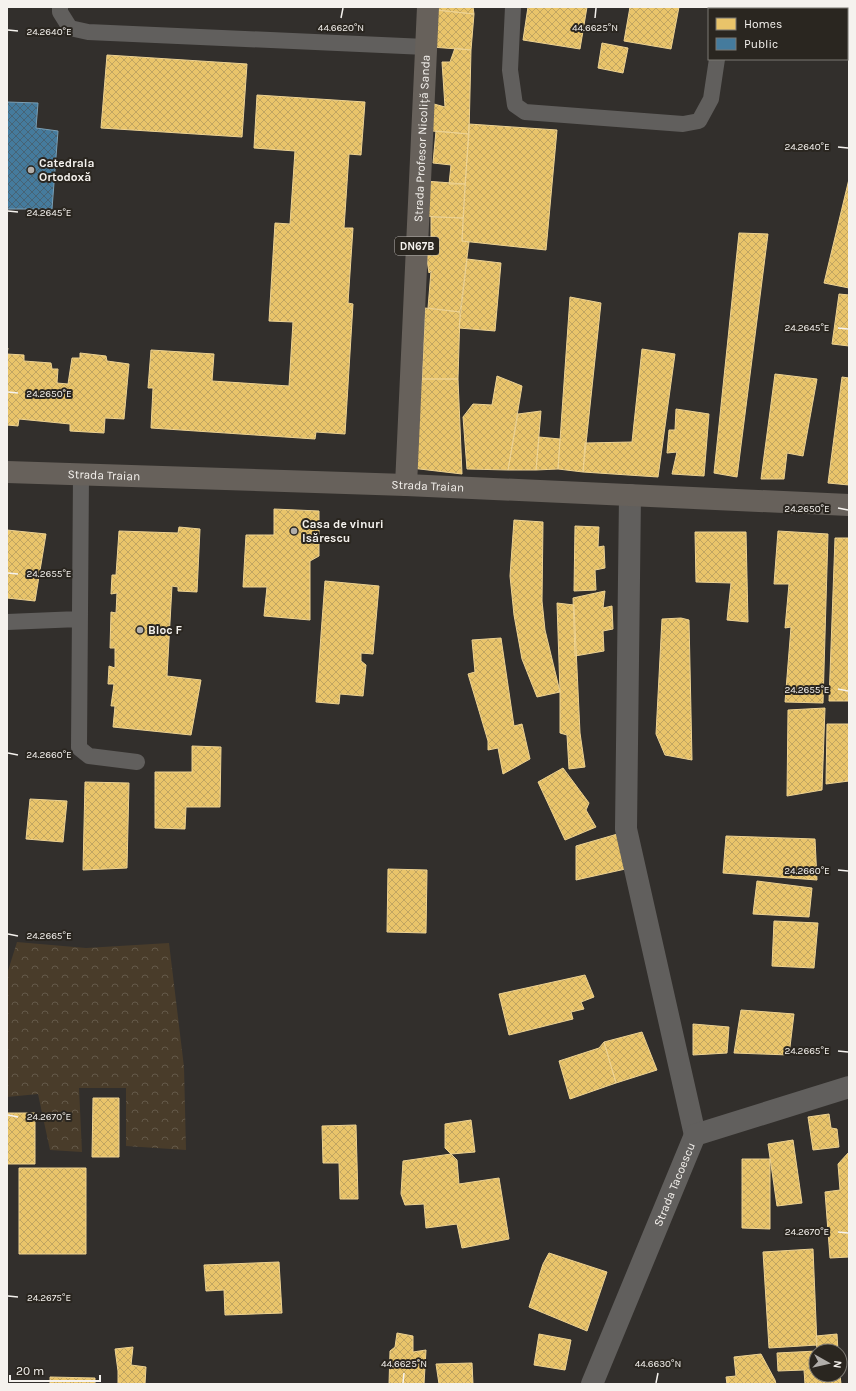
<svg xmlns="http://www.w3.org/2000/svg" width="856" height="1391" font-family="Karla,sans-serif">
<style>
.forest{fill:url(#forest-crowns)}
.homes{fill:url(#homes-cross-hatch);stroke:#edd292}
.public{fill:url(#public-cross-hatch);stroke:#7a9fb5}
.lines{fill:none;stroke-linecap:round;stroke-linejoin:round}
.service{stroke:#615f5d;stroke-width:16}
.minor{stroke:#615f5d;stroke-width:22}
.primary{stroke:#67615b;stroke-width:22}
.ticks{fill:none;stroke:#f5f2ee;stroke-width:1.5}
.poi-dot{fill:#b1aeaa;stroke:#2a2620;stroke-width:1.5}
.labels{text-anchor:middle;stroke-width:4;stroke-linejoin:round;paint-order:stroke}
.shield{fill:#2a2620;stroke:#b8b5b0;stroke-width:1}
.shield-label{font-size:11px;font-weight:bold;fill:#f5f2ee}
.street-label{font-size:12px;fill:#f5f2ee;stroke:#2a2620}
.poi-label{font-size:12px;font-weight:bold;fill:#f5f2ee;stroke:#2a2620;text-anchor:start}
.ticks-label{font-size:10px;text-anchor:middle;fill:#f5f2ee;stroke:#2a2620;stroke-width:4;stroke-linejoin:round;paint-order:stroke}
</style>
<defs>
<pattern id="forest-crowns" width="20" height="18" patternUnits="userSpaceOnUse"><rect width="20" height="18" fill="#493c2a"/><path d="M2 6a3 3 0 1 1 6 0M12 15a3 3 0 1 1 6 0" fill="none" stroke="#645949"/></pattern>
<pattern id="homes-cross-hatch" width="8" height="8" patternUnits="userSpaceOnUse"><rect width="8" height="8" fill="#e9c46a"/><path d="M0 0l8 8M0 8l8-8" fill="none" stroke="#c1a561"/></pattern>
<pattern id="public-cross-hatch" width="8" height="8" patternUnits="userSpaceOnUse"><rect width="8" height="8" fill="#457b9d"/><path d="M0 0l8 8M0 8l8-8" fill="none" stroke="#476476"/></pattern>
</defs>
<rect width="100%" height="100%" fill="#322f2c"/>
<path class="forest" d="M17,942L86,948L169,943L184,1067L186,1150L126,1146V1088H79L82,1152L50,1150L38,1094L7,1097V974Z"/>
<path class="homes" d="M436,7H473L474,14L436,10Z
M528,7H587L580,49L523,40Z
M630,7H679L671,49L624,41Z
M436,10L474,14L471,50L431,47Z
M602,43L628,48L623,73L598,68Z
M455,48L471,50L469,134L432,131L434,104L445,107L442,62H450Z
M107,55L247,64L242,137L101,128Z
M257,95L365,102L361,155L349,154L344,228H353L348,303L353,304L345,434L316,432L315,439L151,428L153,388H148L151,350L214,354L212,381L289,386L293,322L269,321L275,223L290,224L295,151L254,148Z
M469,124L557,130L546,250L462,241Z
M436,131L469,134L465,184H449L451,165L433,163Z
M849,179V288L824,283Z
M425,181L465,184L463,218L422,216Z
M431,217L463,218L462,241L469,242L460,312L428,308L431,271L429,273L424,240L431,238Z
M739,233L768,234L737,477L714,473Z
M467,259L501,263L495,331L459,328Z
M839,294L849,295V346L832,344Z
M570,297L601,303L583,472L558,469Z
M425,308L460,312L458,379H422Z
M7,348H8L7,354L24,355V361L51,363L52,369H58L57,383L68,384L72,358H80V353L106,356L107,361L129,364L124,419L105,418L104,433L70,431V424L19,419L18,426L7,425Z
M642,349L675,354L658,477L583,472L585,443L632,442Z
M775,374L817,379L803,456L787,453L784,479H761Z
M497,376L522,386L508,470L467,469L463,417L473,404L492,405Z
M842,377L849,378V485L828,483Z
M422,379H458L462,474L411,468Z
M676,409L709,414L704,476L672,474L677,452L667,453L669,430H675Z
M541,411L536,470H508L518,414Z
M539,437L560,439L558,469L536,470Z
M274,509L319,511V556L310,561V620L264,616L267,587H243L246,535H274Z
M514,520L543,522L542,601L545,630L560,692L537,697L522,659L514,615L510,576Z
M575,526L599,527L598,547L604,546L605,568L595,570L596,590L574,591Z
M179,527L200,529L197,592L178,591V587L172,586L167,676L201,680L191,735L113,727L115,706H111L114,684H108L109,666L115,668V648H110L111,612L116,613L117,593L111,594L112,575H116L119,531L178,533Z
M7,530L46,534L35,601L7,598Z
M778,531L828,534L823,703L785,702L791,627L785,628L789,584H774Z
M695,532H746L748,622L727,620L731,583L696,582Z
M835,538H849V701H829Z
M325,581L379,586L373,654L361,653V661L366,665L363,696L340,694L339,704L316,702Z
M605,591L603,608L612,606L613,629L603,631L604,651L575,656L573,598Z
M557,603L574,605L580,733L585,767L569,769L567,735L560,733V692Z
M681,618L689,620L692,760L665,755L656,734L662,619Z
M501,638L514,726L522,724L530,759L503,774L498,748L488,750V741L468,674L475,672L472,640Z
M825,708L822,790L787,796L788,710Z
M827,724H849V781L826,784Z
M192,746L221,747L220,807H186L185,829L155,828V772H192Z
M563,768L589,803L586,810L596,827L565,840L538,782Z
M85,782L129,783L127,868L83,870Z
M30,799L67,801L63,842L26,839Z
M621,833L630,868L576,880V846Z
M726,836L815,839L817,880L723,873Z
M388,869L427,870L426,933L387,932Z
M757,881L812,888L809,917L753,914Z
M774,921L818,923L814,968L772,966Z
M585,975L594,997L581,1002L584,1009L571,1012L573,1019L509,1035L499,994Z
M741,1010L794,1014L789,1055L734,1053Z
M693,1024L729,1027L727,1053L693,1055Z
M642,1032L657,1070L616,1083L604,1042Z
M604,1042L616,1083L570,1099L559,1061L599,1048Z
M93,1098H119V1157H92Z
M7,1113H35V1164H7Z
M829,1114L831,1128L837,1129L839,1147L813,1150L808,1117Z
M471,1120L475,1152L451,1154L445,1148V1124Z
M356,1125L358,1199H340L339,1163H323L322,1126Z
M793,1140L802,1203L777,1206L768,1144Z
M849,1152V1257L830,1258L825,1192L840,1190L838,1164Z
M451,1154L457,1160L459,1184L499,1178L509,1239L462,1248L457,1224L426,1228L424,1204L405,1205L401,1194L403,1161Z
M742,1159H770V1229L742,1228Z
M19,1168H86V1254H19Z
M813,1249L817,1345L769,1348L763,1252Z
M549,1253L607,1272L587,1331L529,1307L543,1264Z
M279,1262L282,1313L225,1315L224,1290L206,1291L204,1265Z
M397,1333L413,1336V1352L426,1350L424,1384H389L390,1351L395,1347Z
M539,1334L571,1340L565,1370L534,1365Z
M837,1334L838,1351H816V1375H840L841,1384H805L804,1370L778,1371L777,1353L817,1351L816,1336Z
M133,1347L131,1365L146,1367L145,1384H118V1371L115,1349Z
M761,1354L775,1380L776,1384H727L726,1377L736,1376L734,1357Z
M472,1363L473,1384H439L436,1364Z
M50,1377L95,1378V1384H50Z"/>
<path class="public" d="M7,102L38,103L36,128L58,131L52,209H7Z"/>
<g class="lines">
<path class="service" d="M60,7V12L70,28L88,32L426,47
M513,7L510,70L515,105L525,112L683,124L699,121L711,99L717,59
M725,9V7
M81,475L79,748L89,756L137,762
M7,622L79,619"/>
<g class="minor">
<path d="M630,495L626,829L695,1135"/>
<path id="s1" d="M592,1384L695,1135L849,1087"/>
</g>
<g class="primary">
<path id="s2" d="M7,472L406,485L849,505"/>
<path id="s3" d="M406,485L428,7"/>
</g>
</g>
<path class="ticks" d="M341,18L343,8M595,18L596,8M8,30L18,31M838,147L848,148M8,211L18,212M838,328L848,329M8,392L18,393M838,508L848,510M8,573L18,574M838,689L848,691M8,753L18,755M838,870L848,871M8,934L18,936M838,1051L848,1052M8,1115L18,1117M838,1232L848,1233M8,1296L18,1297M403,1383L404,1373M656,1383L658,1373"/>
<g class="poi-dot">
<circle cx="31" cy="170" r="4"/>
<circle cx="294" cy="531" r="4"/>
<circle cx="140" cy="630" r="4"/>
</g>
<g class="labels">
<rect class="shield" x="395" y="237" width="44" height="18" rx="3"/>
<g class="shield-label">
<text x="417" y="250">DN67B</text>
</g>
<g class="street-label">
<text dy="4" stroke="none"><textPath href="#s3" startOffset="347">Strada Profesor Nicoliță Sanda</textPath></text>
<text dy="4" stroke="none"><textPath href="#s2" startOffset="97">Strada Traian</textPath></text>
<text dy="4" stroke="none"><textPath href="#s2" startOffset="421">Strada Traian</textPath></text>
<text dy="4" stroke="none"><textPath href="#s1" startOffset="216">Strada Tacoescu</textPath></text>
</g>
<g class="poi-label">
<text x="39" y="167">Catedrala<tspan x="39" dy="14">Ortodoxă</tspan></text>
<text x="302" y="528">Casa de vinuri<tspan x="302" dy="14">Isărescu</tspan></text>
<text x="148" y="634">Bloc F</text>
</g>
</g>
<g class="ticks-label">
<text x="341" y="31">44.6620°N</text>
<text x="595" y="31">44.6625°N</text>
<text x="49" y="35">24.2640°E</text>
<text x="807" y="150">24.2640°E</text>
<text x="49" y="216">24.2645°E</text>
<text x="807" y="331">24.2645°E</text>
<text x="49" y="397">24.2650°E</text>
<text x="807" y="512">24.2650°E</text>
<text x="49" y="577">24.2655°E</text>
<text x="807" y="693">24.2655°E</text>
<text x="49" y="758">24.2660°E</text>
<text x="807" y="874">24.2660°E</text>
<text x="49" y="939">24.2665°E</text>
<text x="807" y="1054">24.2665°E</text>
<text x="49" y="1120">24.2670°E</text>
<text x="807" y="1235">24.2670°E</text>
<text x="49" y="1301">24.2675°E</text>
<text x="404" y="1367">44.6625°N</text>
<text x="658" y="1367">44.6630°N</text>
</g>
<rect width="856" height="1391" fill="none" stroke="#f5f2ee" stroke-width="16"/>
<rect x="708" y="8" width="140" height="52" fill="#2a2620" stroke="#7b7872"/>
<rect x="716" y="18" width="20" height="12" fill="#e9c46a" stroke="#7b7872"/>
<text x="744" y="28" font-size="12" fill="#f5f2ee">Homes</text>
<rect x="716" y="38" width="20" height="12" fill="#457b9d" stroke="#7b7872"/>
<text x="744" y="48" font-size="12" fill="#f5f2ee">Public</text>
<g transform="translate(828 1363) rotate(98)"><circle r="19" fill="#2a2620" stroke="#7b7872"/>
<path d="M0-3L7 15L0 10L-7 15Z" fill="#b1aeaa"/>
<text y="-6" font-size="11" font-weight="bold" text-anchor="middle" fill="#f5f2ee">N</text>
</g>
<path d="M10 1375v6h90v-6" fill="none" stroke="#f5f2ee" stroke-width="2"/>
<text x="16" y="1375" font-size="12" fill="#f5f2ee" stroke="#2a2620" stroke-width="3" paint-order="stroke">20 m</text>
</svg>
